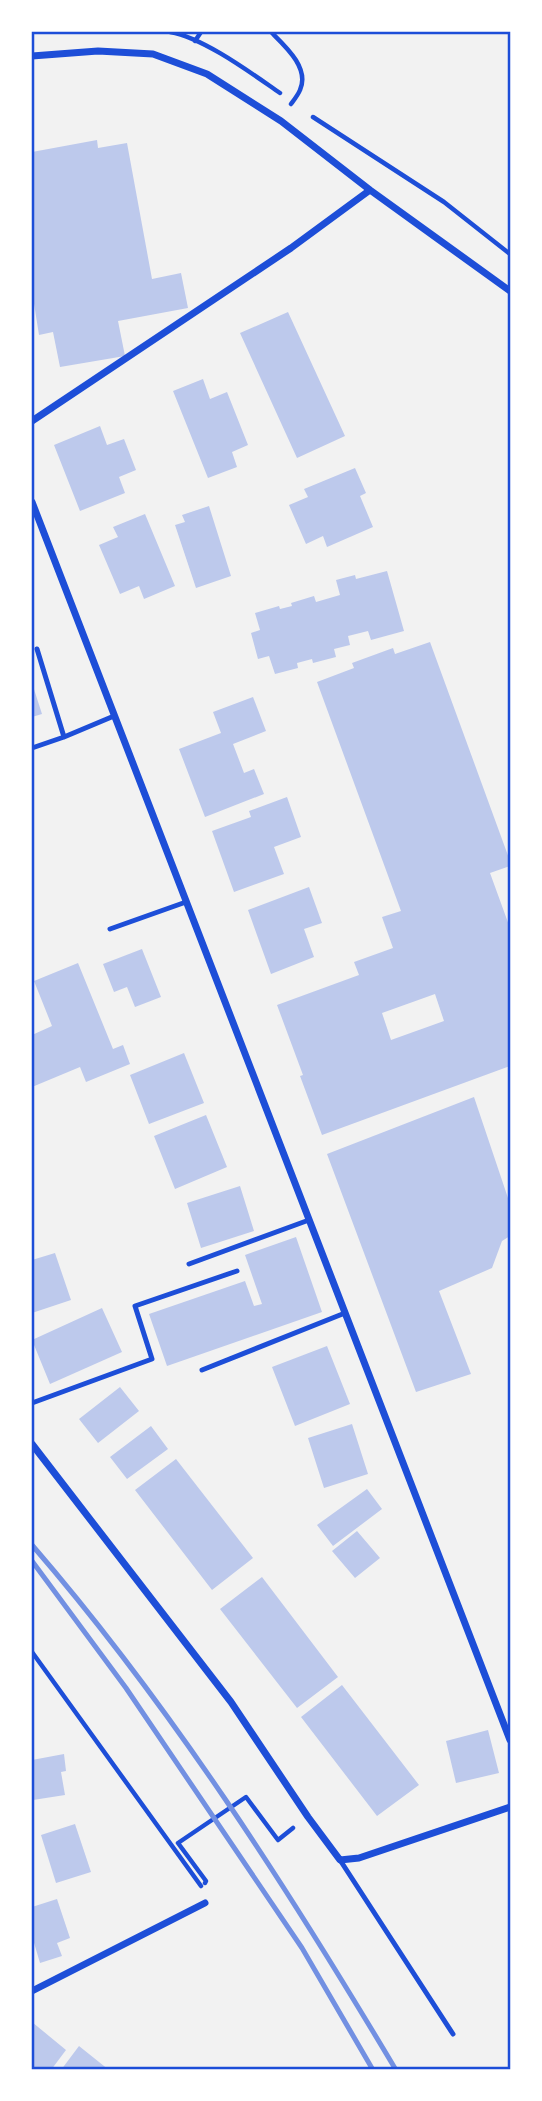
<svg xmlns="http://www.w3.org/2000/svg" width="542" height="2101" font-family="'Source Sans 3',sans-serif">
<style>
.building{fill:#bdc9ec;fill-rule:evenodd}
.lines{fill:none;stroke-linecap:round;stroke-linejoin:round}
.path{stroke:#1d4ed8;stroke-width:4.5}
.service{stroke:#1d4ed8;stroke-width:5}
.minor{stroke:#1d4ed8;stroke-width:7}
.rail{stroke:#7290e2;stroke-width:5}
.neatline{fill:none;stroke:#1d4ed8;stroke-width:2.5}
</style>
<rect width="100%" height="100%" fill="#f2f2f2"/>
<path class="building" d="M97,140L98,148L127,143L152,279L181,273L188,308L118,321L125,356L60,367L53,332L39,335L32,291V152Z
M288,312L345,436L297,458L240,333Z
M203,379L210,399L227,392L248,445L232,452L237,467L208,478L173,391Z
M100,426L107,445L124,439L136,470L119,477L125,493L80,511L54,445Z
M355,468L366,493L360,496L373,527L327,547L323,536L306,544L289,505L308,497L304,489Z
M209,506L231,576L196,588L175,525L185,522L182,515Z
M145,514L175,586L144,599L139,586L120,594L99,545L118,537L113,527Z
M387,571L404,631L371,640L368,631L348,636L350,645L334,649L336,657L313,663L312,659L297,663L298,668L275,674L269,656L258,659L251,633L260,630L255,613L279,606L280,609L292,606L291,603L314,596L316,602L340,595L336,580L355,575L356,579Z
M430,642L510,861V866L490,873L510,928V1066L322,1135L300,1076L303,1075L277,1005L359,975L354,962L393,948L382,917L401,911L317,682L354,668L352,663L393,648L395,654ZM435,994L444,1021L391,1040L382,1013Z
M32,683L42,714L32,717Z
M253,697L266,731L233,744L244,773L254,769L264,794L205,817L179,749L221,733L213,712Z
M287,797L301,837L274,847L284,874L234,892L212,831L251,817L249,811Z
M309,887L322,923L304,929L314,957L271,974L248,910Z
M142,949L161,997L135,1007L127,987L114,992L103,964Z
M78,963L113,1049L123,1045L130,1064L86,1082L80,1067L32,1087V1035L52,1026L34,981Z
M184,1053L204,1103L149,1124L130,1075Z
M474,1097L510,1204V1236L502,1241L492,1268L439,1291L471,1374L416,1392L327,1154Z
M206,1115L227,1167L175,1189L154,1136Z
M240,1186L254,1231L201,1248L187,1203Z
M296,1237L322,1312L167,1366L149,1314L245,1281L254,1306L262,1304L245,1255Z
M55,1253L71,1300L32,1313V1260Z
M102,1308L122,1352L50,1384L32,1340Z
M327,1346L350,1404L295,1426L272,1367Z
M120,1387L139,1411L98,1443L79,1419Z
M352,1424L368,1474L324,1488L308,1438Z
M151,1426L168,1449L127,1479L110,1457Z
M176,1459L253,1558L212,1590L135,1490Z
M367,1489L382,1509L333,1546L317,1525Z
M357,1531L380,1558L355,1578L332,1551Z
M262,1577L338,1677L297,1708L220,1609Z
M342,1685L419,1785L377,1816L301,1717Z
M488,1730L499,1773L456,1783L446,1741Z
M64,1754L66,1771L61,1772L65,1795L33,1800L32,1760Z
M75,1824L91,1872L56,1883L41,1835Z
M57,1899L70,1938L57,1943L62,1956L40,1963L32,1936V1907Z
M32,2022L66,2050L51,2070L32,2068Z
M79,2046L109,2070H61Z"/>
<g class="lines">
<path class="path" d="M170,32C204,38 251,73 280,93
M271,32C285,46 310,68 300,90C298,95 294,100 291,104
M195,41L201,32
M313,117L444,202L510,254
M32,1652L201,1886
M205,1883L206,1881L178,1843L246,1797L278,1840L293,1828"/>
<path class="service" d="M37,649L64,737L114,716
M32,748L64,737
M110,929L186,902
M189,1264L309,1220
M202,1370L345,1313
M32,1403L152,1359L135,1306L237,1271
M340,1860L453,2034"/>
<path class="minor" d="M32,56L98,51L153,54L207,74L281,121L370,190L510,291
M32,421L291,248L370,190
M32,502L510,1740
M32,1444L231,1702L308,1817L340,1860L359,1858L510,1807
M32,1991L205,1903"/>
<path class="rail" d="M32,1545C171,1706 287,1887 396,2070
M32,1561L126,1688L302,1948L373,2070"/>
</g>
<rect width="542" height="2101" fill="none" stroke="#ffffff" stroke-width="66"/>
<rect x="33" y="33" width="476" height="2035" class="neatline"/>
</svg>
